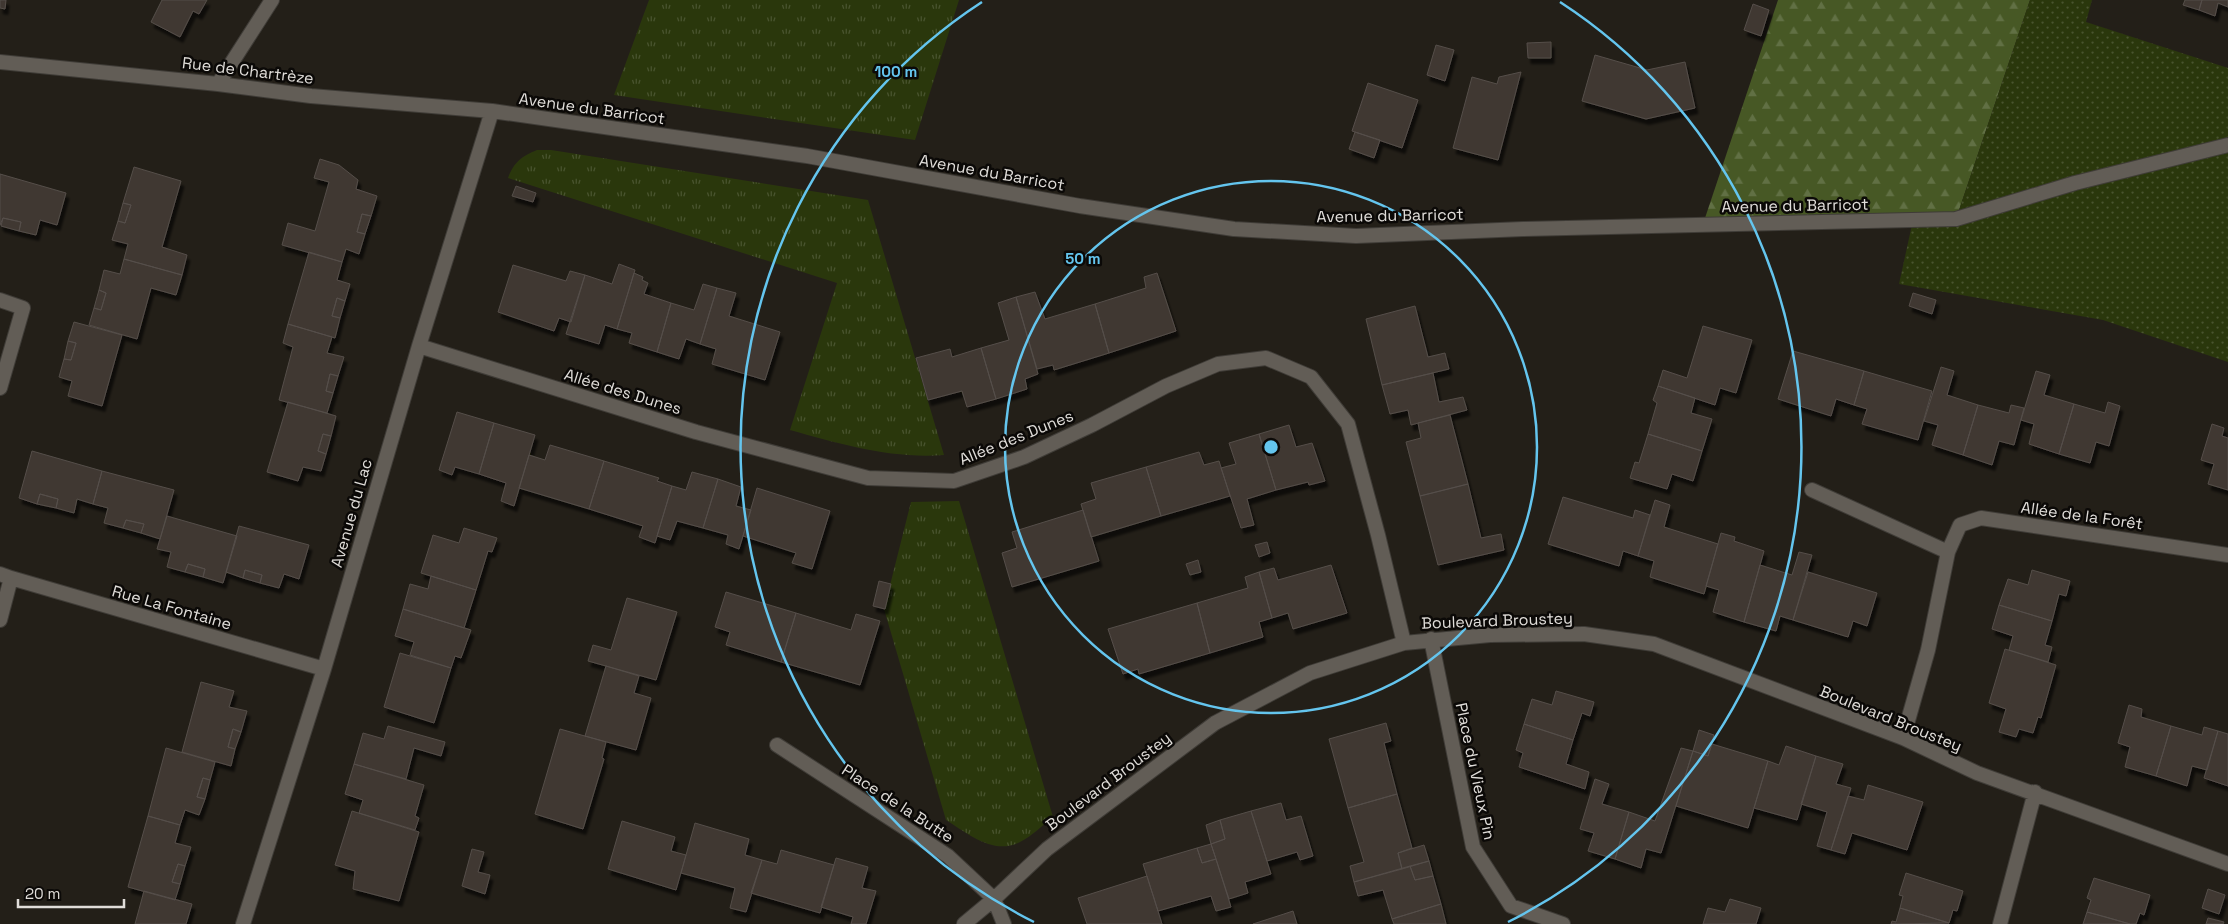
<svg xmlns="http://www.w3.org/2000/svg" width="2228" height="924" font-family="'Space Grotesk',sans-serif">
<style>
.grass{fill:url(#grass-tufts)}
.forest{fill:url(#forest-firs)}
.park{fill:url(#park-dots)}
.building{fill:#3f3833;stroke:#554e49;filter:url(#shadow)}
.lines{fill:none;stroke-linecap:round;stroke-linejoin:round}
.minor-casing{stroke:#3f3c37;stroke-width:16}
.minor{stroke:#625d56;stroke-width:14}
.ring{fill:none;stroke:#64c5ee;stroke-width:2.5}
.labels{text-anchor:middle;stroke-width:5;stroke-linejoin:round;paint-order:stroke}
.street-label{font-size:16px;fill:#e0ddd9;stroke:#0b0907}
.centre{fill:#64c5ee;stroke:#0b0907;stroke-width:2.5}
.ring-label{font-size:15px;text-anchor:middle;font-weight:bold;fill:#64c5ee;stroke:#0b0907;stroke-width:5;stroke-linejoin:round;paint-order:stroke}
</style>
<defs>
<pattern id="grass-tufts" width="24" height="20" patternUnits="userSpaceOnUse" patternTransform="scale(1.25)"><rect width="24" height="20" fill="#2a370c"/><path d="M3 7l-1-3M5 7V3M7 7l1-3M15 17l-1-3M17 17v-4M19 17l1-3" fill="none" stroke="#49542f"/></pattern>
<pattern id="forest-firs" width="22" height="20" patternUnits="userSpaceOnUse" patternTransform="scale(1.25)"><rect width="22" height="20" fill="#475825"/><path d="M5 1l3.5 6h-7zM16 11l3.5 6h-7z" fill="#617044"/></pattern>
<pattern id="park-dots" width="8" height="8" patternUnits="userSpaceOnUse" patternTransform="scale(1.25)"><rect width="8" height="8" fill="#2a370c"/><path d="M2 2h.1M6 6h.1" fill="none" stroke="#49542f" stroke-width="1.8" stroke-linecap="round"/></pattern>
<filter id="shadow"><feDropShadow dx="3" dy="5.5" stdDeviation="1" flood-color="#0009"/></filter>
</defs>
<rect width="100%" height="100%" fill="#231f18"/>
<path class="grass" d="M649,0H959L915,140L614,95Z
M537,150H551L868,200L944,455C891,459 840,444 790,430L837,283L508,178C514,162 522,156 537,150Z
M959,501L1053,817C1043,825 1032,836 1020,842C994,856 967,833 946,820L884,609L911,502Z"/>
<path class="forest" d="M1778,0H2030L1956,219L1703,224Z"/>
<path class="park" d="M2030,0H2092L2086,22L2228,68V362L2103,320L1899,284L1913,220L1956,219Z"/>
<path class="building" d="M0,0H6L5,9L0,8Z
M162,0H207L199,14L193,11L180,37L151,22Z
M2185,0H2202L2199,10L2183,5Z
M2202,0H2228V7L2218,3L2215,16L2199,10Z
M1753,4L1769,10L1761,36L1744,30Z
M1551,42V58H1528L1527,43Z
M1436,45L1454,50L1445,81L1427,75Z
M1595,55L1647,70L1685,62L1695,108L1646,119L1582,101Z
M1521,72L1498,160L1453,148L1472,77L1497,84L1499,77Z
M1368,83L1418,100L1402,148L1352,131Z
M1355,132L1380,140L1374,158L1349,149Z
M320,159L339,165L358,180L356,189L377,196L371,216L362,214L357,232L365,234L359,254L346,249L342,262L282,245L288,223L315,231L329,182L314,178Z
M134,167L181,181L162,247L187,255L182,275L124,259L128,244L112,240L118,221L125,223L131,205L123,203Z
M0,174L66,193L57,225L40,220L36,235L19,231L21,222L3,218L0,225Z
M516,186L536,193L533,202L512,196Z
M123,203L131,205L125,223L118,221Z
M362,214L371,216L365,234L357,232Z
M3,218L21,222L19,231L1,226Z
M309,252L342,262L337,280L350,284L345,301L337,298L332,316L340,318L335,338L288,324Z
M124,259L182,275L176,295L151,288L137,339L89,325L94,308L101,310L106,293L99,290L104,270L120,274Z
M619,264L635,270L617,329L605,325L599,344L566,334L585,275L612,284Z
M513,265L566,281L570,271L585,275L571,322L559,318L554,331L498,312Z
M634,273L643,277L642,280L648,283L644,294L671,303L657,352L629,343L632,333L617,329Z
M1157,273L1176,331L1109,353L1095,304L1146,288L1144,277Z
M703,284L717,288L700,344L686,339L679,359L657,352L671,303L694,310Z
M717,288L736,293L729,316L780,332L765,380L712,364L716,349L700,344Z
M99,290L106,293L101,310L94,308Z
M1035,292L1045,319L1095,304L1109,353L1054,370L1053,365L1037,369L1016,297Z
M1913,293L1936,300L1932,314L1909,306Z
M1016,297L1038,374L1025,379L1027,389L996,399L981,348L1009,340L998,303Z
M337,298L345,301L340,318L332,316Z
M1415,306L1428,357L1445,353L1449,369L1382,385L1366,319Z
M74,322L122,335L102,406L68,396L72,381L59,377L64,359L71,360L76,343L68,341Z
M288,324L332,337L327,353L344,357L338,376L330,374L326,391L333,393L327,413L279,400L293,347L283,343Z
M1703,326L1752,340L1736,393L1720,388L1715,405L1658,386L1663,370L1687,378Z
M68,341L76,343L71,360L64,359Z
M981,348L996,399L967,407L962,391L928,400L916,358L950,349L952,357Z
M1793,351L1864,371L1854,405L1836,399L1831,416L1778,399Z
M1941,367L1954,371L1947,395L1978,405L1963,455L1932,445L1938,425L1924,421Z
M1864,371L1932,391L1918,440L1862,424L1867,409L1854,405Z
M2036,371L2050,375L2044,395L2074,404L2059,454L2029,444L2034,424L2021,420Z
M1433,373L1439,402L1463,397L1467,410L1411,425L1408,410L1390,414L1382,385Z
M330,374L338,376L333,393L326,391Z
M1658,386L1695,398L1691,413L1712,419L1702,451L1648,434L1657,403L1653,400Z
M288,402L336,416L331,436L323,434L318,451L326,454L321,471L303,467L298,481L267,472Z
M2108,402L2120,406L2109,446L2096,442L2090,463L2059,454L2074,404L2105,413Z
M1978,405L2009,413L2011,405L2024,408L2014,445L1999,441L1992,465L1963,455Z
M457,412L494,423L479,474L455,467L452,475L439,470Z
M1450,415L1468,484L1420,496L1406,442L1421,438L1418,423Z
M494,423L535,435L514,506L501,501L506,483L479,474Z
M2212,424L2224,428L2222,436L2228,438V490L2208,484L2214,464L2201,460Z
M1289,425L1296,447L1312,443L1325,481L1309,485L1308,482L1276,490L1259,434Z
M323,434L331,436L326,454L318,451Z
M1259,434L1276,490L1247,499L1254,525L1241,528L1221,468L1236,464L1229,443Z
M1648,434L1702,451L1693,481L1672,474L1667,489L1630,478L1635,462L1639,463Z
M550,445L604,461L589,509L519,488L529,455L545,460Z
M32,451L102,471L93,504L77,499L74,513L56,508L58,499L40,494L37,504L19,498Z
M1199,452L1204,465L1219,461L1230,496L1161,516L1146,467Z
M604,461L659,478L657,481L672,486L655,543L639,537L643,526L589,509Z
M1146,467L1161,516L1091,537L1081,504L1096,499L1091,483Z
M102,471L174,490L160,539L141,533L144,524L126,520L123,528L104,523L108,508L93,504Z
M692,472L718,479L703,528L677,521L670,540L657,536L672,486L686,490Z
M718,479L741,487L736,506L751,510L739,549L726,544L728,535L703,528Z
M1468,484L1481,538L1501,534L1504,550L1438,565L1420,496Z
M757,488L830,511L812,569L792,563L796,553L743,536Z
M40,494L58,499L56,508L37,504Z
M1563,497L1633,518L1635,510L1650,515L1638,556L1623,551L1619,566L1548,544Z
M1655,500L1670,505L1664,527L1718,544L1704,594L1650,577L1654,561L1638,556Z
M1083,510L1099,561L1012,587L1002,553L1017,548L1012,532Z
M167,516L237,536L223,583L203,577L205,569L188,564L185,572L167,567L171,552L157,549Z
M126,520L144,524L141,533L123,528Z
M239,526L309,545L299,579L284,574L279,588L260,583L262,575L245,570L243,578L226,572Z
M464,528L497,538L492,552L488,551L476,590L421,573L433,535L459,543Z
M1721,533L1735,537L1734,541L1764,551L1744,622L1713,612L1719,590L1706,586Z
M1267,542L1270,553L1259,557L1255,545Z
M1799,552L1812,555L1793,620L1780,616L1776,631L1744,622L1760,565L1792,575Z
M1198,560L1201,572L1190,575L1186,564Z
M188,564L205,569L203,577L185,572Z
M1331,565L1347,613L1293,629L1288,613L1272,618L1259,572L1274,568L1278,580Z
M245,570L262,575L260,583L243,578Z
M2032,570L2070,581L2066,596L2059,594L2052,621L1999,605L2008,579L2028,585Z
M1259,572L1272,618L1259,622L1263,637L1210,653L1197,603L1248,588L1245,577Z
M1808,572L1877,593L1867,626L1853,621L1848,637L1793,620Z
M431,576L476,590L464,628L403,609L410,584L428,589Z
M879,581L891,584L885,609L873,606Z
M726,592L796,613L781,662L726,645L730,632L715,627Z
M627,598L677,612L656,680L588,661L593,645L611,650Z
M1197,603L1210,653L1139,674L1138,669L1123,674L1108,629Z
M1999,605L2052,621L2045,645L2052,647L2048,662L2009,650L2013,636L1992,629Z
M403,609L471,630L461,658L455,656L451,668L410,655L414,642L395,636Z
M796,613L851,630L856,614L880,621L860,685L781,662Z
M2005,649L2056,665L2041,718L2038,717L2033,733L2019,729L2016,737L1999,732L2006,709L1989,703Z
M400,653L451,668L434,723L384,707Z
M606,666L639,676L634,693L651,698L636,750L585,736Z
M201,682L234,691L229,707L247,711L241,732L233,729L228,747L235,749L231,766L182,752Z
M1556,691L1594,702L1590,716L1582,713L1573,740L1524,724L1532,699L1552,705Z
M2129,705L2142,709L2141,717L2171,726L2156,776L2125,767L2130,747L2118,743Z
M1386,723L1391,741L1384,743L1397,794L1348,808L1329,739Z
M1524,724L1573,740L1566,764L1589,772L1585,789L1519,767L1523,753L1516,750Z
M388,726L445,742L441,756L414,748L406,779L354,764L363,733L384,739Z
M2171,726L2202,735L2204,727L2218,731L2207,770L2192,766L2187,786L2156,776Z
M233,729L241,732L235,749L228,747Z
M560,729L606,742L602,758L604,759L583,829L535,814Z
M1699,730L1714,735L1708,756L1693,751Z
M2218,731L2228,734V786L2204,778Z
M1712,744L1768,761L1748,828L1676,806L1693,751L1708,756Z
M1786,746L1816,756L1797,820L1754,808L1768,761L1779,765Z
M166,748L215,762L210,780L203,778L197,797L205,799L199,815L185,810L180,825L148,816Z
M1681,748L1693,751L1661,853L1646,849L1641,868L1615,859L1629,812L1655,821Z
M1816,756L1843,764L1836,784L1851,788L1831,850L1817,846L1827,812L1801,804Z
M354,764L424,785L415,816L419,818L415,830L359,813L363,800L345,794Z
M203,778L210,780L205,799L197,797Z
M1595,779L1609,784L1602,804L1629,812L1615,859L1588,851L1594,833L1580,829Z
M1868,785L1923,802L1907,850L1852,833L1845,854L1831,850L1848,796L1864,800Z
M1397,794L1412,848L1398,853L1402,869L1354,882L1350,866L1364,862L1348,808Z
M1281,803L1286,820L1301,816L1313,856L1300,860L1297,852L1267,861L1251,811Z
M352,811L419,832L399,901L353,889L355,871L335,865Z
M1251,811L1271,874L1245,882L1248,893L1229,899L1211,844L1225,839L1220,820Z
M148,816L180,825L175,843L191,847L185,866L178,864L172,882L180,884L175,900L128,887Z
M1220,820L1225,839L1211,844L1206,825Z
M622,821L675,837L671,851L686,855L676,890L608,869Z
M695,823L749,839L745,855L762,860L746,912L730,908L735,888L681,873Z
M1211,844L1216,859L1202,863L1197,848Z
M1424,845L1429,861L1402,869L1398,853Z
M1197,848L1202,863L1216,859L1231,907L1216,911L1211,896L1158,911L1143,864Z
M472,849L484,852L478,872L490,875L485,894L462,886Z
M781,850L834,865L820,913L751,893L762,860L777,864Z
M836,858L868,867L862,888L876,891L866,924H851L853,917L821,907Z
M1429,861L1433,876L1415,880L1410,866Z
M178,864L185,866L180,884L172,882Z
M1410,866L1415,880L1433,876L1441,904L1392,919L1383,890L1358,896L1354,882Z
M1906,873L1963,891L1957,911L1953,910L1949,923L1900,908L1903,896L1899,895Z
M1147,876L1162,924H1087L1078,898Z
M2094,878L2150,895L2144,915L2140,913L2136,924H2130L2087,912L2091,900L2087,898Z
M2208,889L2225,895L2219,914L2202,908Z
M144,891L192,904L186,924H135Z
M1730,899L1761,908L1756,924H1703L1708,908L1725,912Z
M1441,904L1446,924H1394L1392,919Z
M1900,908L1949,923L1891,924L1892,921L1896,922Z
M1293,911L1297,924H1253L1284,914Z
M2087,912L2106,917L2130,924H2083Z
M2208,918L2224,922L2223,924H2206Z"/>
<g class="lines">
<defs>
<path id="minor" d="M0,62L218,84L311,96L492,111L807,156L1080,206L1234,229L1356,236L1523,229L1956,219L2075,183L2228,145
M218,84L272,0
M0,300L23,308L0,388
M419,346L696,432L868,478L954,481L1024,457L1092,425L1166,386L1218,364L1266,358L1311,377L1348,424L1378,535L1404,643
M1812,490L1948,552
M0,574L11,578L0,620
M11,578L324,669
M1431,639L1473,847L1511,906L1563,924
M1903,738L1928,650L1948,552L1960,525L1981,518L2228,555
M777,745L948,856L994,899L1004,924
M243,924L324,669L419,346L492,111
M964,924L994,899L1047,849L1215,723L1310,673L1404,643L1490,635L1584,634L1654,644L1903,738L1977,773L2228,864
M2000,924L2035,792"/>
</defs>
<use href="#minor" class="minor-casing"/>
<use href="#minor" class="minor"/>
</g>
<g class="ring">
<circle cx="1271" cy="447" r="266"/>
<path d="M1034 922A531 531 0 0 1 982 2M1560 2A531 531 0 0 1 1508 922"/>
</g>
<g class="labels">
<g class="street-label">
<text transform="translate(248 70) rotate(7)" y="6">Rue de Chartrèze</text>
<text transform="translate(592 108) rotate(8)" y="6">Avenue du Barricot</text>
<text transform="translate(992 172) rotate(10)" y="6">Avenue du Barricot</text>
<text transform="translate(1795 205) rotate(-1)" y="6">Avenue du Barricot</text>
<text transform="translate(1390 215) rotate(-1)" y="6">Avenue du Barricot</text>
<text transform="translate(623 391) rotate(17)" y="6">Allée des Dunes</text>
<text transform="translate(1016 437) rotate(-22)" y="6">Allée des Dunes</text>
<text transform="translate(351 513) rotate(-74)" y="6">Avenue du Lac</text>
<text transform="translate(2082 515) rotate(8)" y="6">Allée de la Forêt</text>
<text transform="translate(172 607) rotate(16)" y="6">Rue La Fontaine</text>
<text transform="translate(1497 620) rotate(-2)" y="6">Boulevard Broustey</text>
<text transform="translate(1891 718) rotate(22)" y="6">Boulevard Broustey</text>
<text transform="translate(1476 771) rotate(78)" y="6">Place du Vieux Pin</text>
<text transform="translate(1108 781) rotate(-37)" y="6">Boulevard Broustey</text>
<text transform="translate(898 803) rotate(33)" y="6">Place de la Butte</text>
</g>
</g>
<circle cx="1271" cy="447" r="8" class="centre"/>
<g class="ring-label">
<text x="896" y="77">100 m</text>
<text x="1083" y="264">50 m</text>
</g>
<path d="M18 899v8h106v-8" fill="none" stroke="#e0ddd9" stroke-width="2.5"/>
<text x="25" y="899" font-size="15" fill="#e0ddd9" stroke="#0b0907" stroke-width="4" paint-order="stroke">20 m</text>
</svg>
